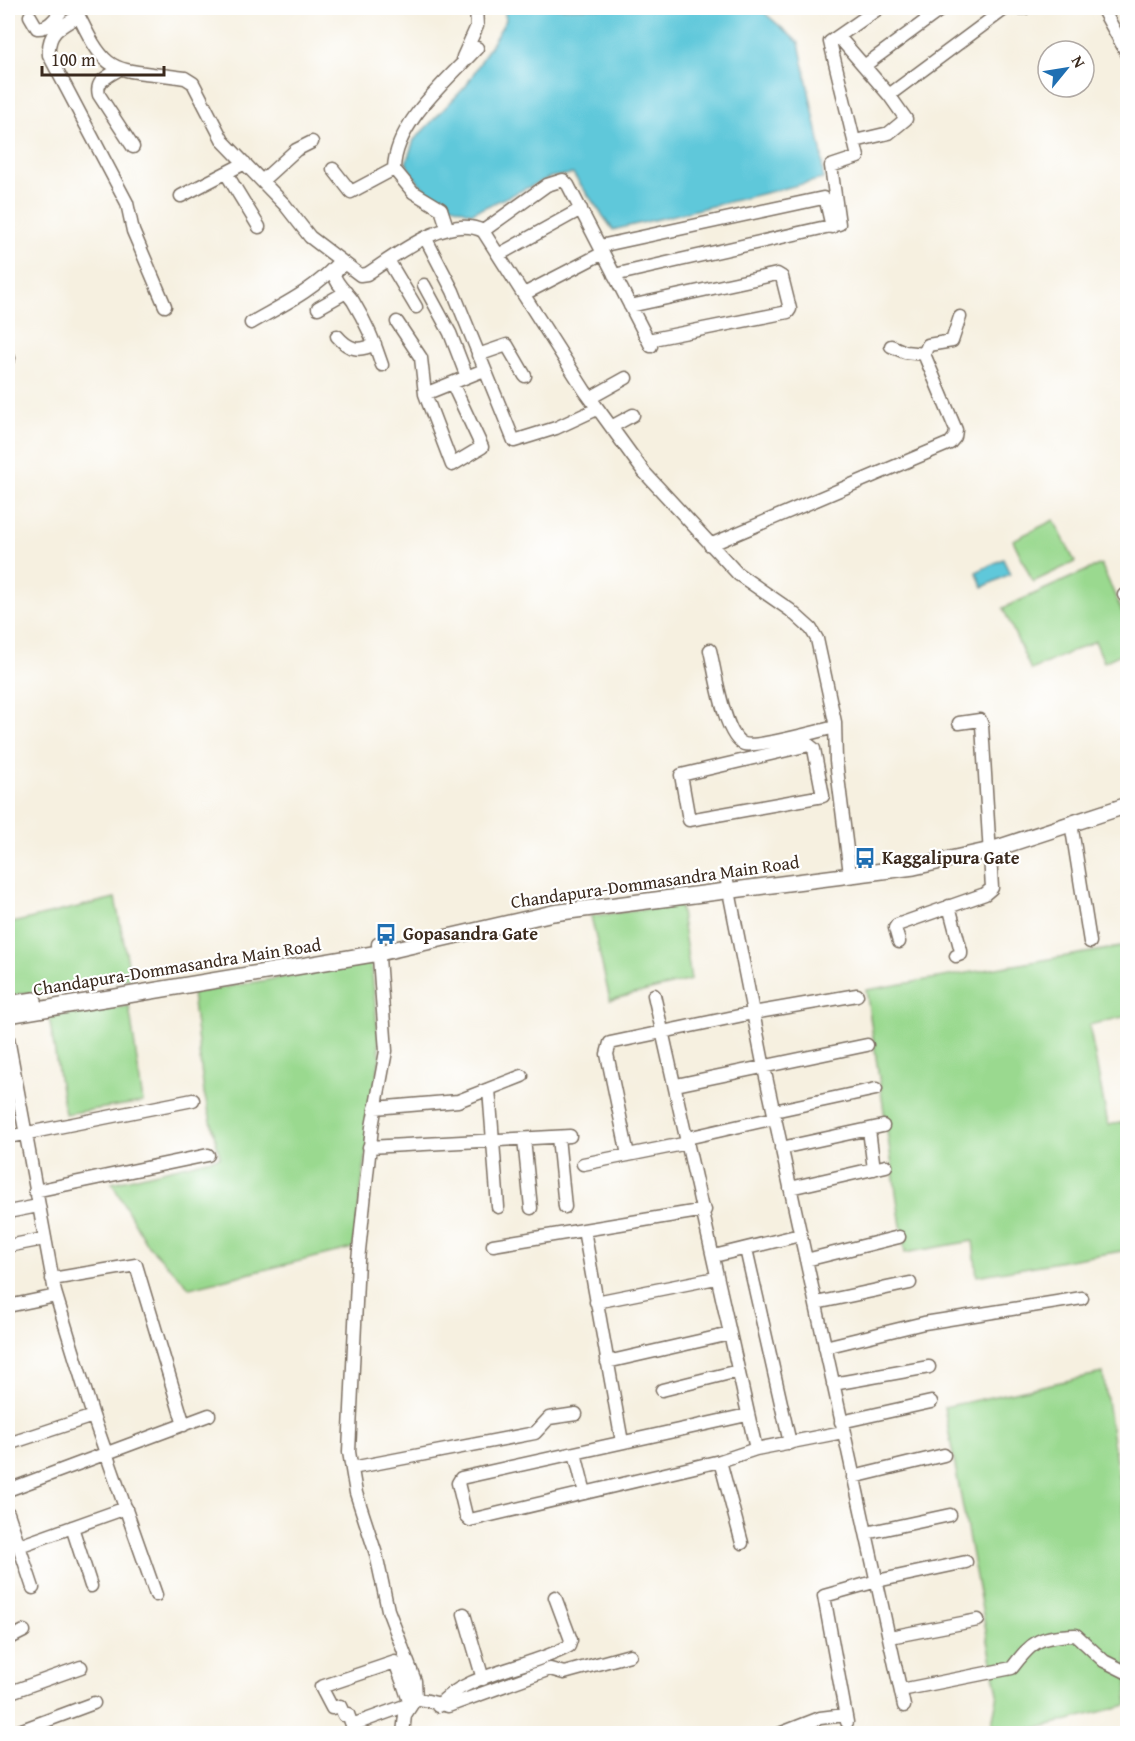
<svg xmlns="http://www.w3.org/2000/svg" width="1135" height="1741" font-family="'Gentium Book Plus',serif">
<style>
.green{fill:#9ad98f;stroke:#6a8256;stroke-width:1.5}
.water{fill:#5ec8da;stroke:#4c797c;stroke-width:1.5}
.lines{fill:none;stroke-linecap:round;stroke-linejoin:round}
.minor-casing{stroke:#7c6f62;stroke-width:15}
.major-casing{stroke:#7c6f62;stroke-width:18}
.minor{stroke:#fff;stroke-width:12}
.major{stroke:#fff;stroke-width:15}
.labels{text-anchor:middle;stroke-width:4.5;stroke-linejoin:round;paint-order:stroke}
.poi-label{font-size:18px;font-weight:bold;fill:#3b2a1e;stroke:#fff;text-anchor:start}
.street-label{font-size:18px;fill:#3b2a1e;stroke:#fff}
</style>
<rect width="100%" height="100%" fill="#fff"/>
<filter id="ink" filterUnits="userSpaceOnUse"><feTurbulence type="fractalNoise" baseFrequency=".0167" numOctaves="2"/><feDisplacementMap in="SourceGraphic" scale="12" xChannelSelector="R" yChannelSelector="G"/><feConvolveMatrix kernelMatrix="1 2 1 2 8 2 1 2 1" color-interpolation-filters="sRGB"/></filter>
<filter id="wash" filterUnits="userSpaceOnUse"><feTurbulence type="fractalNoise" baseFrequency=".008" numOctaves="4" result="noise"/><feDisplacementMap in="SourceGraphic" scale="24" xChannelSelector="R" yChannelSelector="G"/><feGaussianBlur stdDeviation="1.35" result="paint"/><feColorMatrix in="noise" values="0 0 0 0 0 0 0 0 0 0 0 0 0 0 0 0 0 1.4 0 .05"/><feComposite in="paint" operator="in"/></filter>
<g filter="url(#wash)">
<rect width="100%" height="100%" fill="#f6f0e0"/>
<path class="green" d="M1054,520L1075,562L1033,582L1013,540Z
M1101,564L1127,623V651L1104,662L1095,641L1031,670L1003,608Z
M115,898L131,978L8,996V924Z
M680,905L691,980L610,1000L591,916Z
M1127,946V1016L1089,1025L1108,1125L1127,1122V1250L977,1276L973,1241L905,1253L866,990Z
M371,962L380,1056L353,1248L190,1288L146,1243L112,1183L220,1157L204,1093L192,993Z
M129,1006L143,1102L65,1114L49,1017Z
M1103,1373L1127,1536V1705L1018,1733H990L998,1694L944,1407Z"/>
<path class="water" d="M504,8H759L799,43L822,155L823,179L613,230L573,174L551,177L472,213C440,203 421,193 406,163L414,140L466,86L506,20Z
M1003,559L1010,574L983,587L976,572Z"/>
</g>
<g filter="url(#ink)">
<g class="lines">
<defs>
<path id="minor" d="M75,8C109,80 110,67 185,78L193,83L223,141L285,205L310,237L360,275L367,274C396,255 449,213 483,231L585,391L644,472L738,574L790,610L811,629L817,639L835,722L836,761L850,874
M1013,8H1025
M1102,8L1128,55
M30,16L37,28C49,29 57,16 64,8
M79,16C61,26 47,32 49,55L127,203L133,231L165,306
M839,37L889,95L1006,8
M463,57L477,26L476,8
M864,66L943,8
M118,70C107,77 95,81 99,95L133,147
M855,141L889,133L906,119L889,95
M333,169L351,192L394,169L413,192L441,209L447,227
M394,169C395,123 447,81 477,48
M226,173L259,227
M263,180L296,150L312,142
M181,196L245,163
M483,231L547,185L563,180L568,185L651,346
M426,239L453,291L514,441L556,428L597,409
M600,246L823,198L826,201L832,227
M500,254L581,209
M388,260L416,307
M343,264L334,274C336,285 347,292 353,301C365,321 375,343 382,365
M614,275L839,224L831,166L858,157L830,42L879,8
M424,285L450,333L467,377
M524,294L603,253
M630,306L777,274L782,277L790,309L788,312L648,340
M318,308L346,292
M397,322L421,358L425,394L452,465L482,447L452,383L484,370
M251,323C282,305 313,291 337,264
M337,336C349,350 359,352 375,344
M924,354L928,345L952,341L960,317
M478,355L507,345L525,376
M8,358H9
M425,394L452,383
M590,398L626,378
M611,427L633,415
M710,545L950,443L955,437L956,430L924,354L905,352L891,346
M1124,595L1128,594
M710,650C715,670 724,737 744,744C756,748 819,731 835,727
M809,745L814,749L823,796L689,820L681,775Z
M1071,823L1090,942
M727,881L764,1068L904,1706
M949,906L961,951V954L956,956
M899,942L895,928L897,925L985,894L992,888L982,725L980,720L959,723
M378,944L386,1051L372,1127L358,1260L349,1452L356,1493L376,1554L388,1610L415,1681L416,1698L405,1715L403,1734
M654,995L756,1449L720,1461L470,1520L466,1516L458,1483L461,1478L747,1415
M8,1038L55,1292L93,1416L156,1595
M676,1085L867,1045
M489,1089L498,1207
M375,1108L458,1101L522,1076
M774,1111L876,1089
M869,1130L874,1169
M8,1137L193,1100
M558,1137L565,1207
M687,1138L775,1118
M524,1139L531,1208
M369,1147L570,1136
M781,1148L883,1126
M628,1155L607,1054L610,1043L753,1013L857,995
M583,1164L688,1143
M790,1188L886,1166
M35,1191L208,1155
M8,1212L38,1206
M584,1230L622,1442
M493,1245L705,1210
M8,1246L44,1239
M746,1249L790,1443
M714,1256L800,1235
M806,1260L899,1237
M52,1279L136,1265L184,1425
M596,1302L716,1278
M816,1303L910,1283
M8,1306L56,1296
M825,1347L924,1323L1082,1298
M607,1362L730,1334
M833,1384L929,1367
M662,1390L738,1371
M841,1422L931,1402
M8,1444L93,1416
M756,1449L843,1432
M575,1453L585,1493
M720,1461L742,1543
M352,1468L535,1433L549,1418L576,1414
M853,1477L944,1455
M8,1490L209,1415
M8,1513L33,1588
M72,1527L91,1586
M866,1533L950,1515
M19,1546L126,1508
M464,1614L483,1679
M890,1637L978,1620
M8,1639L24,1631
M403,1683L410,1704L352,1725L348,1714L344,1715L340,1706L332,1708L321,1687L395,1662L403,1683L415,1681
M901,1690L1012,1668C1033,1640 1040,1636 1076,1635L1104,1661L1128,1673
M8,1693L81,1667
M416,1698L448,1706L550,1669L564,1673L630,1655
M438,1706C463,1674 533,1667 569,1646L571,1640L555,1597
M847,1722L824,1596L877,1581L966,1562
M11,1734L94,1703
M779,1734L820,1718L845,1715"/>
<path id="major" d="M8,1004L34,1000
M8,1015L379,953L553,913L914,867L991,850L1128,805"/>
</defs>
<use href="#minor" class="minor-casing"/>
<use href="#major" class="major-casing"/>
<use href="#minor" class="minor"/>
<use href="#major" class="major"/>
</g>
</g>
<defs>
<symbol id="bus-bare" viewBox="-9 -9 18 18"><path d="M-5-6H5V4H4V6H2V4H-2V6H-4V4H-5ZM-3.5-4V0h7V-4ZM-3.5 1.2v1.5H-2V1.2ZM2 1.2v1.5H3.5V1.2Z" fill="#1f6fb2" stroke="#fff" stroke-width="2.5" paint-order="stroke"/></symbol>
</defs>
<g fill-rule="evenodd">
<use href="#bus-bare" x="850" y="843" width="30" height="30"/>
<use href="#bus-bare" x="371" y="919" width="30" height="30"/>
</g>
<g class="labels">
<g class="poi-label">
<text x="882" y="864">Kaggalipura Gate</text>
<text x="403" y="940">Gopasandra Gate</text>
</g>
<g class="street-label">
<text transform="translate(655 882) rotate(-8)" y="6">Chandapura-Dommasandra Main Road</text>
<text transform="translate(177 967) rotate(-9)" y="6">Chandapura-Dommasandra Main Road</text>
</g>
</g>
<rect width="1135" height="1741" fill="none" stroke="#fff" stroke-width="30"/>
<g transform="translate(1066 69) rotate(60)"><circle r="28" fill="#ffffff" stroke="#b1aaa5" stroke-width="1.5"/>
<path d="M0-4.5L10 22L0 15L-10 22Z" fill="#1f6fb2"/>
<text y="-9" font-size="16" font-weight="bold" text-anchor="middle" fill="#3b2a1e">N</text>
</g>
<path d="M42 66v9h122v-9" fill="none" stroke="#3b2a1e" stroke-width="3"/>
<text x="51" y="66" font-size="18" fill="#3b2a1e" stroke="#ffffff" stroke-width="4.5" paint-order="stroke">100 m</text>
</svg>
